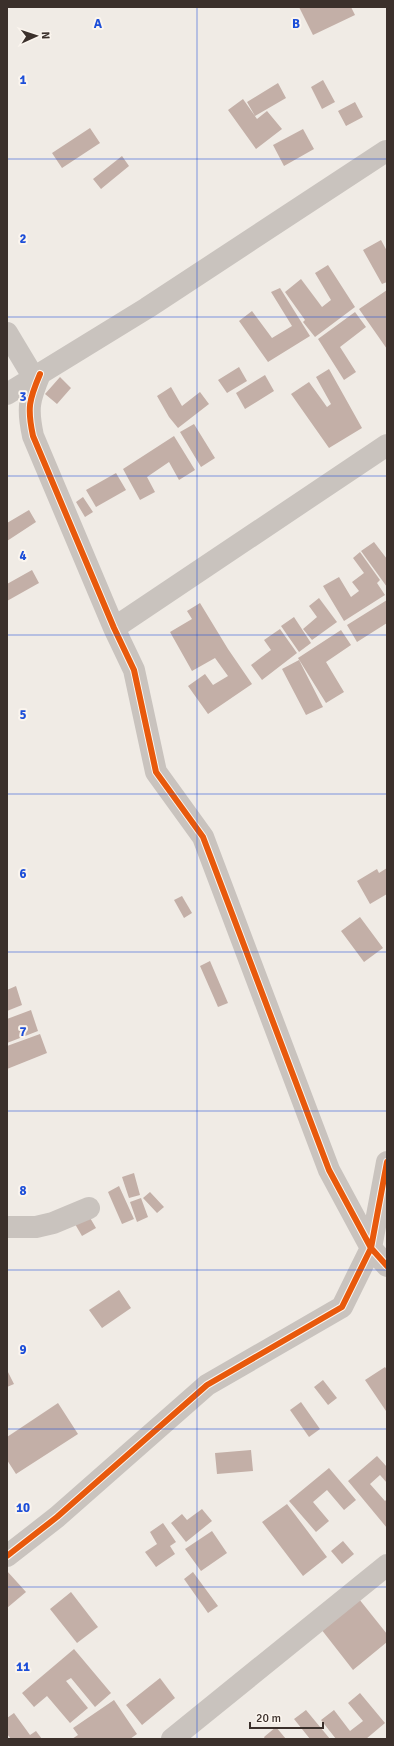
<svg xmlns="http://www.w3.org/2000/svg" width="394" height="1746" font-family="Signika,sans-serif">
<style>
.building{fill:#c3afa7}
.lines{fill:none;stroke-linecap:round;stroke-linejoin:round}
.minor{stroke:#c9c3be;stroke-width:22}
.cycleway-casing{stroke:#fbf5ee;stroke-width:8}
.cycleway{stroke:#e8590c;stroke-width:6}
.grid{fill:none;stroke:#1d4ed8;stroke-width:1;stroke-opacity:0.55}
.grid-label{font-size:13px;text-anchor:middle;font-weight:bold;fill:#1d4ed8;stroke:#fbf5ee;stroke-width:4;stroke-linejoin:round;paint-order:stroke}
</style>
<rect width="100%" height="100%" fill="#f0ebe5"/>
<path class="building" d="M299,7H351L355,15L313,35Z
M323,80L335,102L322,109L311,87Z
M278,83L286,98L255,116L247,102Z
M243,99L257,119L267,111L282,129L256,149L228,110Z
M355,102L363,117L346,126L338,111Z
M90,128L100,143L62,168L52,153Z
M303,129L314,149L284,166L273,145Z
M122,156L129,166L101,189L93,179Z
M381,240L387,251V282L382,284L363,250Z
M328,265L355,307L315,337L303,322L305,320L285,292L301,279L322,307L331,300L315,273Z
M280,288L310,336L268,362L239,321L252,311L272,338L292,326L271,292Z
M387,290V349L359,309Z
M355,312L366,327L340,347L356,372L344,380L318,339Z
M239,367L247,381L227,393L218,380Z
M329,369L362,428L329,448L291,394L309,382L327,407L331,404L316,377Z
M265,375L274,391L245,409L236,393Z
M60,377L71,388L57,404L45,394Z
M171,387L182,406L200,392L209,404L178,428L169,417L157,396Z
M194,424L215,458L201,467L180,432Z
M174,436L195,470L179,480L169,462L147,477L155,492L140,500L123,469Z
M116,473L126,490L96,507L86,490Z
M83,497L93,512L85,517L76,502Z
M29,510L36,522L7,541V523Z
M374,542L387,559V587L361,551Z
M360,552L380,580L377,583L385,595L344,621L323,586L339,577L351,597L359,591L352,582L364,573L353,558Z
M32,570L39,583L7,601V584Z
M319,598L337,622L312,640L303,629L317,617L309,606Z
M387,600V623L357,642L347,625Z
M200,603L228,649L252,684L208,714L188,686L205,674L213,685L228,676L215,658L192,671L170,632L192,619L187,611Z
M294,617L311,643L299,652L281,626Z
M280,629L297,653L262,680L251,665L271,650L264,640Z
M341,630L351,645L326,662L344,692L326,703L298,658Z
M299,660L323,707L306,715L282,669Z
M387,868V894L370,904L357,881L377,869L379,873Z
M182,896L192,913L184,918L174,900Z
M360,917L383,948L364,962L341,931Z
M210,961L228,1003L218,1007L200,966Z
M16,986L22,1005L7,1011V990Z
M31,1010L38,1031L7,1043V1019Z
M40,1034L47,1053L7,1069V1046Z
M134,1173L140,1195L129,1198L122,1177Z
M119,1186L134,1219L122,1224L108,1192Z
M150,1192L164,1207L157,1213L143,1198Z
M141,1198L148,1217L137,1222L130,1202Z
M89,1216L96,1228L82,1236L75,1224Z
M119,1290L131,1308L102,1328L89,1310Z
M385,1367L387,1370L386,1411L365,1380Z
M7,1370L14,1384L7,1387Z
M323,1380L337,1398L328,1405L314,1387Z
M301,1402L320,1429L309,1437L290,1410Z
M58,1403L78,1434L16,1474L7,1460V1437Z
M251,1450L253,1471L217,1474L215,1453Z
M377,1456L387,1467V1483L380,1475L370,1484L385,1501L387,1499V1528L348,1481Z
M329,1468L356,1500L344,1510L327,1490L313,1502L329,1521L316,1532L289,1501Z
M287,1504L327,1557L303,1576L262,1522Z
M202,1509L212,1521L186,1542L171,1523L182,1514L187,1520Z
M163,1523L176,1542L170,1546L175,1554L156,1567L145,1552L157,1544L150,1532Z
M212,1531L227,1553L201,1571L185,1549Z
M343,1541L354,1554L342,1564L331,1551Z
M7,1571L26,1592L7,1608Z
M193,1572L218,1606L208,1613L184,1579Z
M71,1592L98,1627L77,1643L50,1609Z
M359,1599L387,1634V1642L353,1670L321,1629Z
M74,1649L111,1693L95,1707L71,1678L66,1681L88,1708L70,1723L47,1696L34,1707L22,1693Z
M160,1678L175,1698L142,1725L126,1705Z
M360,1693L385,1723L366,1739H336L321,1720L334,1710L350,1731L363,1721L348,1703Z
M114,1700L137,1734L130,1739H72L78,1735L73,1728Z
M306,1710L330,1739H310L294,1719Z
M14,1713L30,1735L36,1731L42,1739H11L7,1734V1718Z
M276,1727L286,1739H265L264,1737Z"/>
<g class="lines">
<path class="minor" d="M7,333L34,378
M40,374C29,400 27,408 33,436L114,628L134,670L156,772L203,837L329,1170L371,1248L387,1266
M7,394L147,308L386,151
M114,628L387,445
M7,1227H36L53,1223L89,1208
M7,1556L57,1517L207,1385L342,1307L371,1248L387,1162
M172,1739L387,1565"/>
<defs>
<path id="cycleway" d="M40,374C29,400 27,408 33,436L114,628L134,670L156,772L203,837L329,1170L371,1248L387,1266
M7,1556L57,1517L207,1385L342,1307L371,1248L387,1162"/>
</defs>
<use href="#cycleway" class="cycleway-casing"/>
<use href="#cycleway" class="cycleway"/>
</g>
<path class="grid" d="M197,7V1739M7,159H387M7,317H387M7,476H387M7,635H387M7,794H387M7,952H387M7,1111H387M7,1270H387M7,1429H387M7,1587H387"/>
<g class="grid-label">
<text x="98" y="28">A</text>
<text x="296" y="28">B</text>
<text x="23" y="84">1</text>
<text x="23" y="243">2</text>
<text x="23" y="401">3</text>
<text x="23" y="560">4</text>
<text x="23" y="719">5</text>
<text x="23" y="878">6</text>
<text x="23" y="1036">7</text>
<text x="23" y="1195">8</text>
<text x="23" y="1354">9</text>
<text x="23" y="1512">10</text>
<text x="23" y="1671">11</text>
</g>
<rect width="394" height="1746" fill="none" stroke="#3b302b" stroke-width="16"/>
<g transform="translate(36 36) rotate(87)" stroke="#fbf5ee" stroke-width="3" paint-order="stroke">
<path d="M0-3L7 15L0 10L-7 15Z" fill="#3b302b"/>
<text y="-6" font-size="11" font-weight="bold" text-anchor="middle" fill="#3b302b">N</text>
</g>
<path d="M250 1722v6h73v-6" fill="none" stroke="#3b302b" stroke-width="2"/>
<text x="256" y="1722" font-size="12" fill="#3b302b" stroke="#fbf5ee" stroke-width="3" paint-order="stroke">20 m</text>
</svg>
